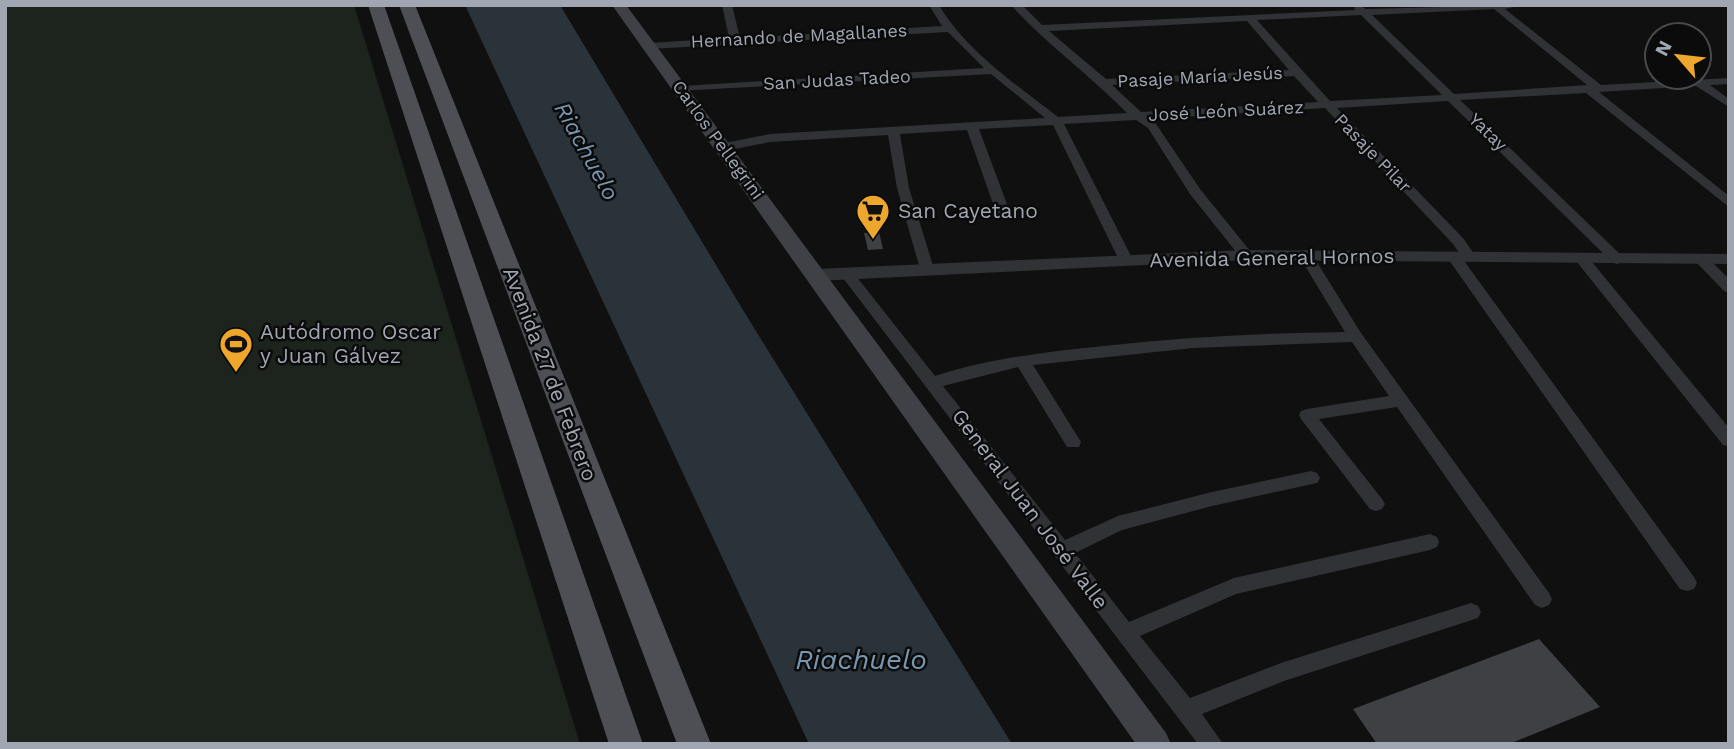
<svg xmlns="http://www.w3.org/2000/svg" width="1734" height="749" font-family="'Work Sans',sans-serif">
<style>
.green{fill:#1c241d}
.water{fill:#2a3339}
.building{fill:#3f4044}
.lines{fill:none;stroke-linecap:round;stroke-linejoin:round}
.minor{fill:#313236;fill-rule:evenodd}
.tertiary{fill:#313236;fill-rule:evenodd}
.secondary{fill:#3f4146;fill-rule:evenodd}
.primary{fill:#4d4f55;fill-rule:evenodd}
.labels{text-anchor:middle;stroke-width:5;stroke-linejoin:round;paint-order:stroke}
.far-street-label{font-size:18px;fill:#a1a7b2;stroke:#0b0b0c}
.poi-label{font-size:21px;fill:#a1a7b2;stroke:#0b0b0c;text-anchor:start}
.street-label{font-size:21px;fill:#a1a7b2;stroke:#0b0b0c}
.water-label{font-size:23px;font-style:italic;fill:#7896ad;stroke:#0b0b0c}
.near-water-label{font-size:28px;font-style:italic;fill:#7896ad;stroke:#0b0b0c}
</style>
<rect width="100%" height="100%" fill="#101011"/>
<path class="green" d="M5,5H354L580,744H5Z"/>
<path class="water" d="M465,5H560L743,310L1012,744H809Z"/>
<path class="building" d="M879,232L883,249L868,250L864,233Z
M1539,639L1600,707L1509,744H1377L1353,709Z"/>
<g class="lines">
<path class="minor" d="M722,5H732L740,38L942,26L929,5H939C966,51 1017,85 1058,117L1127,113C1090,75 1046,44 1011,5H1022L1042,25L1355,10L1354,8L1358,5L1366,9L1523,5L1505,9L1601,85L1729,78V84L1710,85L1729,99V107L1696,86L1599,92L1729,196V207L1586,93L1460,100L1623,257L1625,260L1618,264L1613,263L1448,101L1337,108L1463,238L1477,258L1470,262L1465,261L1453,244L1325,108L1150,119L1156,124L1200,189L1251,252L1253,255L1251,258H1241L1190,194L1148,128L1136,120L1064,124L1133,260L1126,264L1119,260L1053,125L979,129L1011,215L1004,219L997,215L967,130L900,134L909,188L934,269L927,274L920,269L897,188L888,135L770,142L724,151L718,147L724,143L770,134L1045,118L991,74L678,91L676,89L682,86L984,68L948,32L649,49L644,46L649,43L729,38ZM1494,9L1587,85L1454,94L1372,15ZM1361,15L1442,95L1330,101L1257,20ZM1247,21L1289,70L1106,79L1049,31ZM1294,76L1318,102L1141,112L1112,85Z
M1648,48L1657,49V56L1648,52Z
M1305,250L1310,251L1361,333L1549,593L1552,599L1549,605L1542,608L1535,605L1397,407L1319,419L1382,499L1385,504L1382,509L1376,511L1370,509L1301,419L1299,415L1301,411L1307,409L1389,396L1352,342L1193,348L1033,365L1081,442L1079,447H1067L1018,367L943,386L1065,540L1118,516L1212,492L1311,471L1317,473L1320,478L1317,483L1212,506L1122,530L1075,553L1129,622L1234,578L1430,534L1437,537L1439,542L1437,547L1430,550L1236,594L1140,636L1190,698L1284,662L1471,603L1478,606L1481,612L1478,618L1284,681L1202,714L1223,744H1198L840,274L847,269L852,271L935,376C991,358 1046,352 1104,346C1184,337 1265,333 1345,332L1298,254Z
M1454,253L1459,254L1694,577L1697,583L1694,589L1687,591L1680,589L1449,260L1447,257Z
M1582,255L1587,256L1729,428V446L1723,445L1577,262L1575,259L1577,256Z
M1702,256L1707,257L1729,279V293L1724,291L1697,263L1695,260Z"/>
<path class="tertiary" d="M1246,250L1729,254V264L1246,260L816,281L807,275L816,269Z"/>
<path class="secondary" d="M612,5H626L1166,733L1171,744H1136Z"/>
<path class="primary" d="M368,5H384L643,744H609Z
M399,5H415L711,744H677Z"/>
</g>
<defs>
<symbol id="supermarket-pin" viewBox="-11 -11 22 30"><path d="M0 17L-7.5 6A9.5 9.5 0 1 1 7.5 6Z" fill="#eea72c" stroke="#0b0b0c"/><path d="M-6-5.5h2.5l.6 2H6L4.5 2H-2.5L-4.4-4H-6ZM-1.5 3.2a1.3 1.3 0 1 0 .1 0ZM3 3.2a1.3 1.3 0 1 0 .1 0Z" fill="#111"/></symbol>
<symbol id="stadium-pin" viewBox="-11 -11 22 30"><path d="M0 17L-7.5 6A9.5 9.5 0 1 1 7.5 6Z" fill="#eea72c" stroke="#0b0b0c"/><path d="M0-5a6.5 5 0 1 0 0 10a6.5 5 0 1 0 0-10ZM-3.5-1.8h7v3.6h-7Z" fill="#111"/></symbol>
</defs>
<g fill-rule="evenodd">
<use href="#supermarket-pin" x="854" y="192" width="38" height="52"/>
<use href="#stadium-pin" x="217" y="325" width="38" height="52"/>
</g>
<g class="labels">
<g class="far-street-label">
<text transform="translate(799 36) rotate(-3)" y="6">Hernando de Magallanes</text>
<text transform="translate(1200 77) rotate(-3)" y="6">Pasaje María Jesús</text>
<text transform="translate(837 80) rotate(-3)" y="6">San Judas Tadeo</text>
<text transform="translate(1226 111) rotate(-3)" y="6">José León Suárez</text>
<text transform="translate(1488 132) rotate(44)" y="6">Yatay</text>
<text transform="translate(718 140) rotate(54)" y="6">Carlos Pellegrini</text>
<text transform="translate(1373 153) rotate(46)" y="6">Pasaje Pilar</text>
</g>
<g class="poi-label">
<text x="898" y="218">San Cayetano</text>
<text x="260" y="339">Autódromo Oscar<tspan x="260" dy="24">y Juan Gálvez</tspan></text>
</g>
<g class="street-label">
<text transform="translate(1272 258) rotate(-1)" y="7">Avenida General Hornos</text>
<text transform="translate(550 374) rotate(69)" y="7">Avenida 27 de Febrero</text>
<text transform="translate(1030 509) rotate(53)" y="7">General Juan José Valle</text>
</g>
<g class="water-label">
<text transform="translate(587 151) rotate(61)" y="8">Riachuelo</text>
</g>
<g class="near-water-label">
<text x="861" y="669">Riachuelo</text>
</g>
</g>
<rect width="1734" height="749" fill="none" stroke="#a1a7b2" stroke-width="14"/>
<g transform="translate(1678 56) rotate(298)"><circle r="33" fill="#0b0b0c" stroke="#47494e" stroke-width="2"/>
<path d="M0-5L12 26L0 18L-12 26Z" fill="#eea72c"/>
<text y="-10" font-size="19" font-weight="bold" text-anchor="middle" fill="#a1a7b2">N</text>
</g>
</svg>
